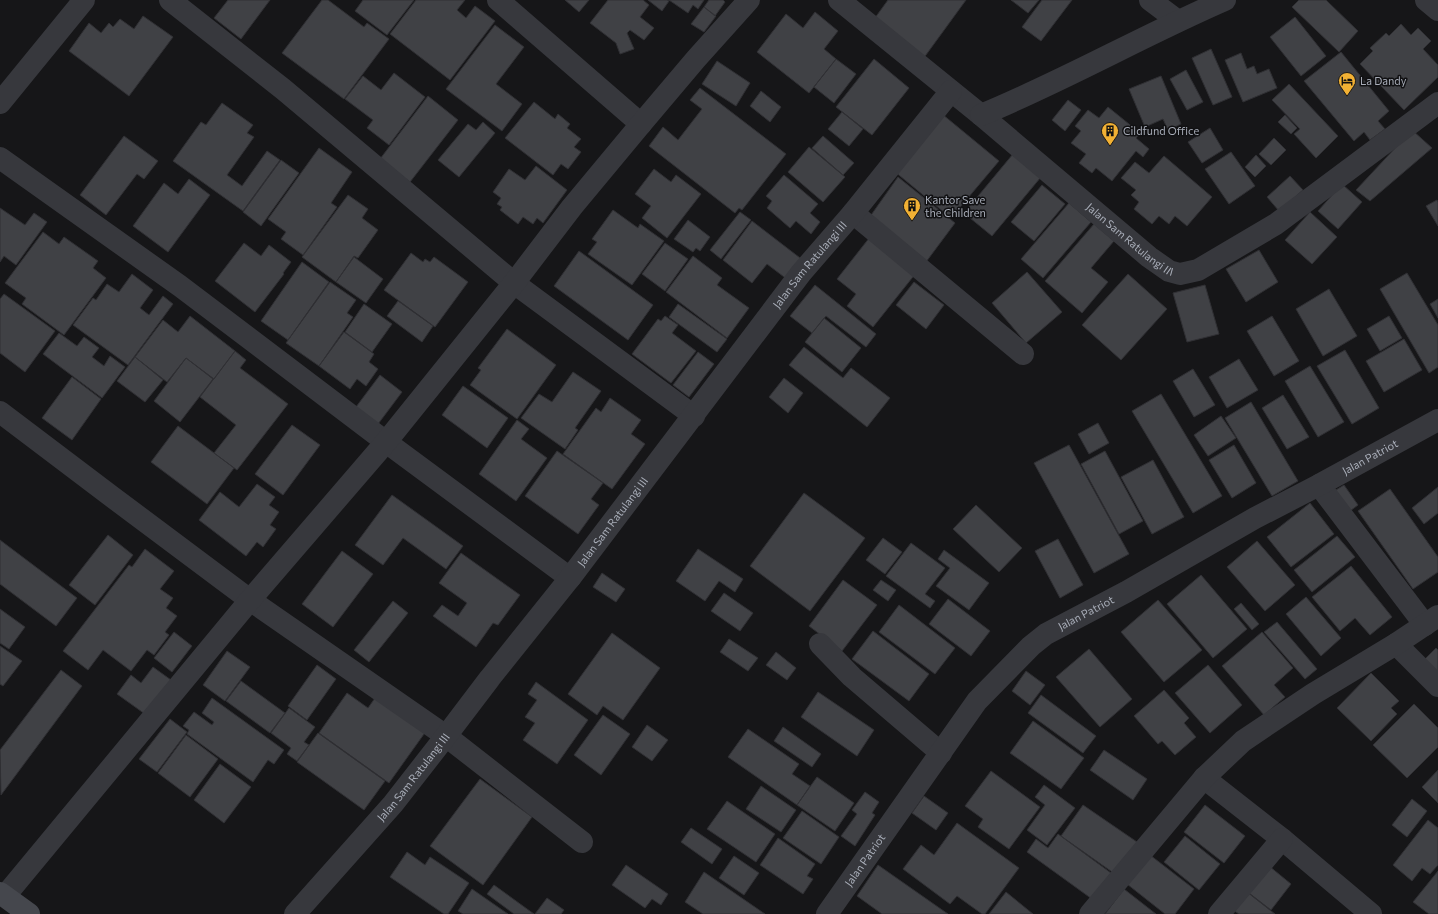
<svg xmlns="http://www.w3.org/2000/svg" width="1438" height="914" font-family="Commissioner,sans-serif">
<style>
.building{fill:#404145;stroke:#303034}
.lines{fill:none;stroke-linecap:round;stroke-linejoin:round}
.minor{stroke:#37383d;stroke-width:22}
.tertiary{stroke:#37383d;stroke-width:22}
.secondary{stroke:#45474d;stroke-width:22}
.labels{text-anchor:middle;stroke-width:3;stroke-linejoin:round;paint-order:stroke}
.poi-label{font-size:11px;fill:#a8adb8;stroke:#111113;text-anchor:start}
.street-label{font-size:11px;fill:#a8adb8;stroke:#111113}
</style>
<rect width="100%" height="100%" fill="#161618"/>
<path class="building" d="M228,0H270L241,39L214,18Z
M322,0H328L364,27L367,23L389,39L344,99L282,53Z
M363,0H414L387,35L355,11Z
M416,0H465L457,10L466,18L475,6L495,21L450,80L390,34Z
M565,0H589L579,12Z
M608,0H643L649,5L640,17L654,28L644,40L630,30L627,33L634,49L620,54L616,43L590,23Z
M648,0H667L669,1L662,11Z
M669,0H704L698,9L693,5L688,13Z
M709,0H723L725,2L715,16L704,7Z
M888,0H966L923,59L872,22Z
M1011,0H1039L1028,13Z
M1042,0H1072L1041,41L1022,27Z
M1299,0H1326L1358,31L1339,52L1292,7Z
M704,7L716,16L704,32L691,24Z
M815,12L838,31L824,49L836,59L809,93L757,52L786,14L803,28Z
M143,16L173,37L129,96L69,51L89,23L101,33L109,23L113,27L120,19L134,29Z
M1295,17L1326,56L1301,76L1270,37Z
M1401,24L1411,35L1418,28L1431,41L1423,49L1438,65V77L1404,110L1360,64L1373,51L1370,48L1386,33L1389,36Z
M495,25L524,47L496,84L522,104L502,131L446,89Z
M1211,49L1232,97L1213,105L1192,58Z
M1341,52L1389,111L1378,121L1385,129L1370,140L1364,132L1354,141L1304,81Z
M1241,53L1247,69L1254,66L1257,74L1269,69L1277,88L1243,102L1225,60Z
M836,59L856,74L834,103L814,87Z
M874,59L909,88L872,135L836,107Z
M717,61L750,83L736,106L702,84Z
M1186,70L1203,102L1187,110L1170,79Z
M394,73L425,97L389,145L367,128L373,120L345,99L363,76L381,90Z
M1161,76L1181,124L1168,130L1163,119L1145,127L1129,89Z
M1289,84L1338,136L1316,158L1294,134L1300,129L1272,100Z
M700,88L786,154L742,210L739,208L735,213L649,146L663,127L678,140L702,109L690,100Z
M761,91L781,107L770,122L750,106Z
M428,96L458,120L410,182L380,159Z
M1068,100L1081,110L1065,131L1052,120Z
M534,102L555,119L558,114L570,124L567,128L581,139L574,147L581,152L568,169L561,164L553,175L505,138Z
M222,103L253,125L247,133L254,137L227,175L242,186L267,151L280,160L243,211L173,161L201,122L206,125Z
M1108,107L1140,133L1136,138L1149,149L1143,157L1136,151L1112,181L1096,168L1092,173L1079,163L1086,154L1071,143L1081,131L1075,126L1088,110L1099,118Z
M842,112L863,129L849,146L828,129Z
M942,114L999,161L951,218L894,171Z
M1285,115L1297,128L1291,134L1278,122Z
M483,122L495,133L459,177L438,160L468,124L476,130Z
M1210,128L1223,150L1202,163L1188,142Z
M1412,130L1432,148L1370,201L1356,190Z
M124,136L158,161L144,179L137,174L106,215L80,195Z
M823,136L854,163L843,175L812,148Z
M1274,138L1286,150L1271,165L1259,154Z
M809,147L845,177L823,202L788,172Z
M319,148L352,172L331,203L337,207L303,255L281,239L286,232L268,219Z
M1231,152L1255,186L1229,204L1205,169Z
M1013,154L1041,177L992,236L964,213Z
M1256,155L1266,166L1255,177L1245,167Z
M1164,156L1212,197L1187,226L1175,216L1169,224L1159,216L1152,224L1134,209L1139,202L1131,195L1136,190L1121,178L1135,162L1149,173Z
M281,160L299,173L261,226L243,212Z
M536,166L567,190L543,223L537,218L533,224L523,217L518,224L500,210L502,207L497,204L501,198L493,192L509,169L525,180Z
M654,169L671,182L676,175L701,194L667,238L642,218L651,206L635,194Z
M784,175L818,204L810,213L820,222L811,234L796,221L790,228L767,208L772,201L766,196Z
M1290,176L1303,190L1279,211L1267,197Z
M898,177L955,223L926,262L869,218Z
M189,179L210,195L168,252L133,226L164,183L178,194Z
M1342,184L1362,202L1338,229L1318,211Z
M1042,185L1065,204L1034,241L1011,222Z
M348,195L368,209L362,218L378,230L358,258L354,256L336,282L302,257Z
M1437,200L1438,202V226L1426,206Z
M1069,203L1091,222L1043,278L1021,259Z
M0,208L25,225L34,213L47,222L16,265L4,256L0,262Z
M613,210L638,228L640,224L664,241L632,285L588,254L597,242L592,239Z
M740,212L751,220L721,259L710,250Z
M1310,212L1337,237L1312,264L1285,240Z
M688,220L710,237L700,251L696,248L693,252L674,239Z
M752,221L804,261L788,280L767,264L752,283L723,260Z
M1094,224L1114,241L1091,268L1108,282L1082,313L1045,281Z
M43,232L59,244L64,237L98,261L93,268L106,278L64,335L22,304L26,298L5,283Z
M870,237L916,273L873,327L847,306L856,294L837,279Z
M244,243L261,256L269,245L291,262L283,273L284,274L255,312L215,281Z
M665,243L688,259L665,291L642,274Z
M1259,250L1278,282L1246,302L1226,269Z
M579,251L653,305L628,340L554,286Z
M411,253L423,262L425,259L430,262L434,257L468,282L435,327L384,290Z
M693,256L722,278L717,285L749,308L727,338L666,292Z
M354,257L383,279L366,303L336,282Z
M302,262L329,282L288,340L261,321Z
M1027,272L1062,312L1026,343L992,303Z
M1407,273L1438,325V367L1429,373L1380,289Z
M132,274L153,290L140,308L149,315L163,296L173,304L128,365L73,325L93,298L96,300L107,284L119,292Z
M1128,274L1167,309L1121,360L1082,325Z
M330,282L356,300L347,313L353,317L319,366L286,343Z
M914,282L944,305L926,329L896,305Z
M815,285L876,334L866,347L826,316L812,333L790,316Z
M1205,285L1219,334L1187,342L1173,293Z
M1329,289L1357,336L1323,356L1296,309Z
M4,294L55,331L25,372L0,353V299Z
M1438,299V318L1430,304Z
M398,301L433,326L422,342L387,316Z
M364,304L392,324L372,352L345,332Z
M678,304L727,339L717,352L669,317Z
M190,316L235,351L214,379L186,358L167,382L135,357L163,320L178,332Z
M665,316L678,325L672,333L696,351L671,383L632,354L658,319L661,321Z
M1272,316L1299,361L1274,376L1247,331Z
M1389,316L1402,338L1380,351L1367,329Z
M824,318L861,348L842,372L805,342Z
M507,329L556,365L517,419L470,385L481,370L478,368Z
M344,332L374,354L369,362L378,369L366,386L357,379L350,389L319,366Z
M59,333L77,346L84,337L99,348L92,357L104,366L110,356L125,367L102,398L43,354Z
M1404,339L1422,370L1384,392L1366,361Z
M804,347L843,378L851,368L890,398L867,427L789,365Z
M1345,350L1379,408L1352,424L1317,366Z
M235,351L246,360L240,368L288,404L237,470L214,453L236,425L200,397Z
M698,352L714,364L689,397L673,385Z
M135,357L163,380L145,402L117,381Z
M186,358L213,379L180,422L154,401Z
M1239,359L1258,390L1227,408L1209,377Z
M1310,366L1344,422L1318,437L1285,381Z
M1193,369L1215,405L1194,417L1173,381Z
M573,372L601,391L575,428L578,430L565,449L521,418L539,394L552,402Z
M380,375L402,392L375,428L353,411Z
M72,377L101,399L72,440L42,418Z
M784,378L803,393L788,413L769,397Z
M463,386L508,418L487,448L442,415Z
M1161,394L1222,496L1193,513L1132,411Z
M1283,395L1309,437L1287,449L1262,408Z
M610,398L641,420L631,434L645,444L612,489L563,454L596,408L601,412Z
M1251,402L1298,481L1272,496L1225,418Z
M1221,416L1236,438L1208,456L1194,435Z
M517,420L529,429L521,439L547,458L516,501L479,474Z
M1098,423L1109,443L1089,454L1078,434Z
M292,425L320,445L283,495L255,474Z
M178,426L234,468L207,504L151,462Z
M1069,445L1129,554L1094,573L1034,463Z
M1234,445L1256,483L1232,498L1209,460Z
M557,451L603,483L591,499L599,505L578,534L525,496Z
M1105,451L1143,521L1119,534L1081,464Z
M1153,460L1184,517L1152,534L1121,477Z
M257,484L275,497L269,505L279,512L270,525L276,529L263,547L257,542L246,556L199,520L220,492L239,507Z
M1344,485L1358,505L1346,514L1331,493Z
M1438,487V513L1424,524L1412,508Z
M1390,489L1438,557V572L1413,589L1358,511Z
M804,493L865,538L810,611L750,566Z
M392,495L463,546L446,569L403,538L383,565L355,545Z
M1310,503L1334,534L1291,567L1267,537Z
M976,505L1022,548L999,572L953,529Z
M108,535L133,555L95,605L69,585Z
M1337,536L1355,557L1312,592L1294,570Z
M883,538L902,552L885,574L866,560Z
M1058,539L1083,585L1060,598L1035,551Z
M0,540L77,598L56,626L0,584Z
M1257,541L1295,585L1265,611L1227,567Z
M911,543L945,568L925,594L935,601L930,608L886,576Z
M145,549L174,571L160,589L173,598L166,608L177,616L165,632L169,635L154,655L147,650L131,671L103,650L88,670L63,651L129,565L132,567Z
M698,549L743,579L735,592L719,581L705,601L676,581Z
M944,550L989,583L969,610L936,586L950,568L938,559Z
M342,551L373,574L333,627L302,604Z
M461,553L520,595L498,625L493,623L476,647L433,616L442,605L458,616L467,603L439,583Z
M1351,566L1392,617L1370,635L1355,618L1340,631L1312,597Z
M602,573L625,589L616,602L593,587Z
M1201,575L1247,629L1213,658L1167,604Z
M843,580L877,605L842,651L809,626Z
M881,580L896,590L888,601L873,590Z
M724,593L753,613L740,631L711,611Z
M1306,597L1341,638L1321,656L1286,614Z
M948,599L990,631L971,656L929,624Z
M1158,600L1202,650L1164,682L1121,632Z
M393,601L408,613L369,662L354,650Z
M1241,603L1259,624L1252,630L1234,609Z
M899,605L955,648L935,674L879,632Z
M0,609L25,627L9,649L0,643Z
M1277,622L1317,669L1305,679L1264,632Z
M873,631L929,674L909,701L852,659Z
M174,632L192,646L172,672L154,658Z
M1262,632L1293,668L1274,685L1285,697L1264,715L1222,666Z
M612,633L660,668L623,720L603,706L597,715L568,694Z
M729,639L758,658L748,671L720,652Z
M0,646L22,661L3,686L0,684Z
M1436,648L1438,650V678L1422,662Z
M1089,649L1132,699L1100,727L1056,677Z
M227,651L250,667L225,701L203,685Z
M776,652L796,668L787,680L766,665Z
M317,665L336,679L307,720L288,706Z
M1208,665L1242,705L1210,733L1175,693Z
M153,667L171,680L145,714L117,694L131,675L141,683Z
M61,670L82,686L1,795L0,750Z
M1026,671L1045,685L1030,705L1012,691Z
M1371,673L1399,701L1391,708L1397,714L1371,741L1337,708Z
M241,681L285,713L270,733L226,701Z
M536,682L588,720L557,764L523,740L535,723L525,717L537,700L528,694Z
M1164,690L1189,718L1184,723L1196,737L1175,755L1162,741L1158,744L1134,716Z
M380,691L429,727L389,783L319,733L347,693L368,708Z
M818,692L874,730L857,756L801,717Z
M1041,695L1096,736L1083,753L1028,713Z
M212,698L284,750L274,764L268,760L253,782L187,734L189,730L183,726L194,712L212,725L214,722L202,713Z
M1414,704L1438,728V747L1407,778L1373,745Z
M289,708L315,727L304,742L309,745L297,761L287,754L291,748L271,733Z
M603,715L630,734L601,775L574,755Z
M170,719L187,732L157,772L139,759Z
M1033,721L1084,758L1061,789L1010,753Z
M647,725L668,740L652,761L632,747Z
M783,727L821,754L812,767L774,741Z
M748,729L799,764L792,774L810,786L797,805L728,757Z
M318,733L385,781L364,810L297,762Z
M186,735L218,759L190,797L158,773Z
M1104,750L1147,779L1133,800L1090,770Z
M220,764L251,787L224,823L194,800Z
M1438,770V803L1422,787Z
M991,771L1040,807L1009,849L978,827L983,819L965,806Z
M817,777L854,803L835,831L797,805Z
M480,779L532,817L483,885L430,846Z
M1044,785L1075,808L1047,845L1027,830L1045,805L1035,797Z
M761,786L796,810L781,832L746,809Z
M865,792L879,802L872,813L875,815L855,846L841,836L857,814L852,810Z
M924,796L948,813L936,830L912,813Z
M1412,799L1427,811L1407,837L1392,825Z
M727,801L775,834L756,862L707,829Z
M1083,805L1137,842L1115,874L1061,836Z
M1205,805L1245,836L1224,863L1184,832Z
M802,811L839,837L821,864L783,838Z
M1428,820L1438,828V865L1430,874L1422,868L1412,881L1393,865Z
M957,823L1019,868L985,914H982L957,896L950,904L903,869L921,845L934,855Z
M691,828L722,849L712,864L681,842Z
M1058,834L1111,873L1092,899L1027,852L1036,839L1048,848Z
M1185,836L1220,864L1199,890L1164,862Z
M778,838L815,864L807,876L813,879L803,894L760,865Z
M407,852L425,865L430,857L469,883L448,914H444L390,877Z
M1150,855L1194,889L1175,914H1165L1127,884Z
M734,856L759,873L744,895L719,878Z
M626,865L668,894L661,905L652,899L645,908L612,885Z
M878,865L948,914H882L857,896Z
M1269,866L1291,884L1271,910L1249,893Z
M1438,871V914H1429L1413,902Z
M704,872L765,914H703L685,902Z
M494,885L534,914H514L487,894Z
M472,889L508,914H463L458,911Z
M1124,889L1156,914H1105Z
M1006,892L1033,914H989Z
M1247,892L1275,914H1239L1233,910Z
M547,898L564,910L561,914H535Z"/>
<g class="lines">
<g class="minor">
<path d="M170,0L283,89L514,283L694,416"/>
<path d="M498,0L641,124"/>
<path id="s1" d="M839,0L981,115L1149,257L1169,271L1180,274L1198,270L1276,224L1438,103"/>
<path d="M1150,0L1178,21"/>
<path d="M1426,0L1438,10"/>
<path d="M0,103L84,0"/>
<path d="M981,115C1064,81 1142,36 1225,0"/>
<path d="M0,158L180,286L386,442L570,578"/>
<path d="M853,213L1023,354"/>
<path d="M0,412L111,496L250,600L446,736L582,842"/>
<path d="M1319,485L1425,625"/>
<path d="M820,644L852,677L941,753"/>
<path d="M1396,644L1438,686"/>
<path d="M1204,778L1282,839L1371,914"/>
<path d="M5,896L250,600L386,442L514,283L572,207L641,124L696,59L749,0"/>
<path id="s2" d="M295,914L393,804L446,736L490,678L570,578L801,273L853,213L951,91"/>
<path d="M1090,914L1204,778L1243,741L1313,694L1396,644L1438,616"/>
<path d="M1219,914L1282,839"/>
</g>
<path class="tertiary" id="s3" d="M827,914L977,701L1031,646L1046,634L1126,592L1255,518L1319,485L1438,420"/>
<path class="secondary" d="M0,893L29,914"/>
</g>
<defs>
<symbol id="hotel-pin" viewBox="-11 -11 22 30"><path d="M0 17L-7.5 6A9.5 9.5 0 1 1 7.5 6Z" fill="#f2b134" stroke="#111113"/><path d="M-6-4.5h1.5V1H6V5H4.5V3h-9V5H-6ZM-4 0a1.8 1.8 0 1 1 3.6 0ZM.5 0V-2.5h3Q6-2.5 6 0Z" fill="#111"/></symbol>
<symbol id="building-pin" viewBox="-11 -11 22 30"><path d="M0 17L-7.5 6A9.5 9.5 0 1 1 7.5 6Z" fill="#f2b134" stroke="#111113"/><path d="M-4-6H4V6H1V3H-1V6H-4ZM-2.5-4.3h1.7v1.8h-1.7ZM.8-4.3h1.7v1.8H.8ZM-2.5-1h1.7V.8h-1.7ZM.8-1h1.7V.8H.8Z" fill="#111"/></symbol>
</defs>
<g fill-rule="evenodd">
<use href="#hotel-pin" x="1337" y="71" width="20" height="27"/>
<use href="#building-pin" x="1100" y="121" width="20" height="27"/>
<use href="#building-pin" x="902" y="196" width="20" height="27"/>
</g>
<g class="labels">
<g class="poi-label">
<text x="1360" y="85">La Dandy</text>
<text x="1123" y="135">Cildfund Office</text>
<text x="925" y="204">Kantor Save<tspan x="925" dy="13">the Children</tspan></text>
</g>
<g class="street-label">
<text dy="4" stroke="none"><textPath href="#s1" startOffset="377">Jalan Sam Ratulangi III</textPath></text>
<text dy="4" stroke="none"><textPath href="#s2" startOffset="829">Jalan Sam Ratulangi III</textPath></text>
<text dy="4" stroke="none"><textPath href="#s3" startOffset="726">Jalan Patriot</textPath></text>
<text dy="4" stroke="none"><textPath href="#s2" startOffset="505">Jalan Sam Ratulangi III</textPath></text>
<text dy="4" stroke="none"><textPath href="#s3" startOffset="402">Jalan Patriot</textPath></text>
<text dy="4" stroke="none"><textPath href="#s2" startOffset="181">Jalan Sam Ratulangi III</textPath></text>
<text dy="4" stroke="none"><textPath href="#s3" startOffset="66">Jalan Patriot</textPath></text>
</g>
</g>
</svg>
